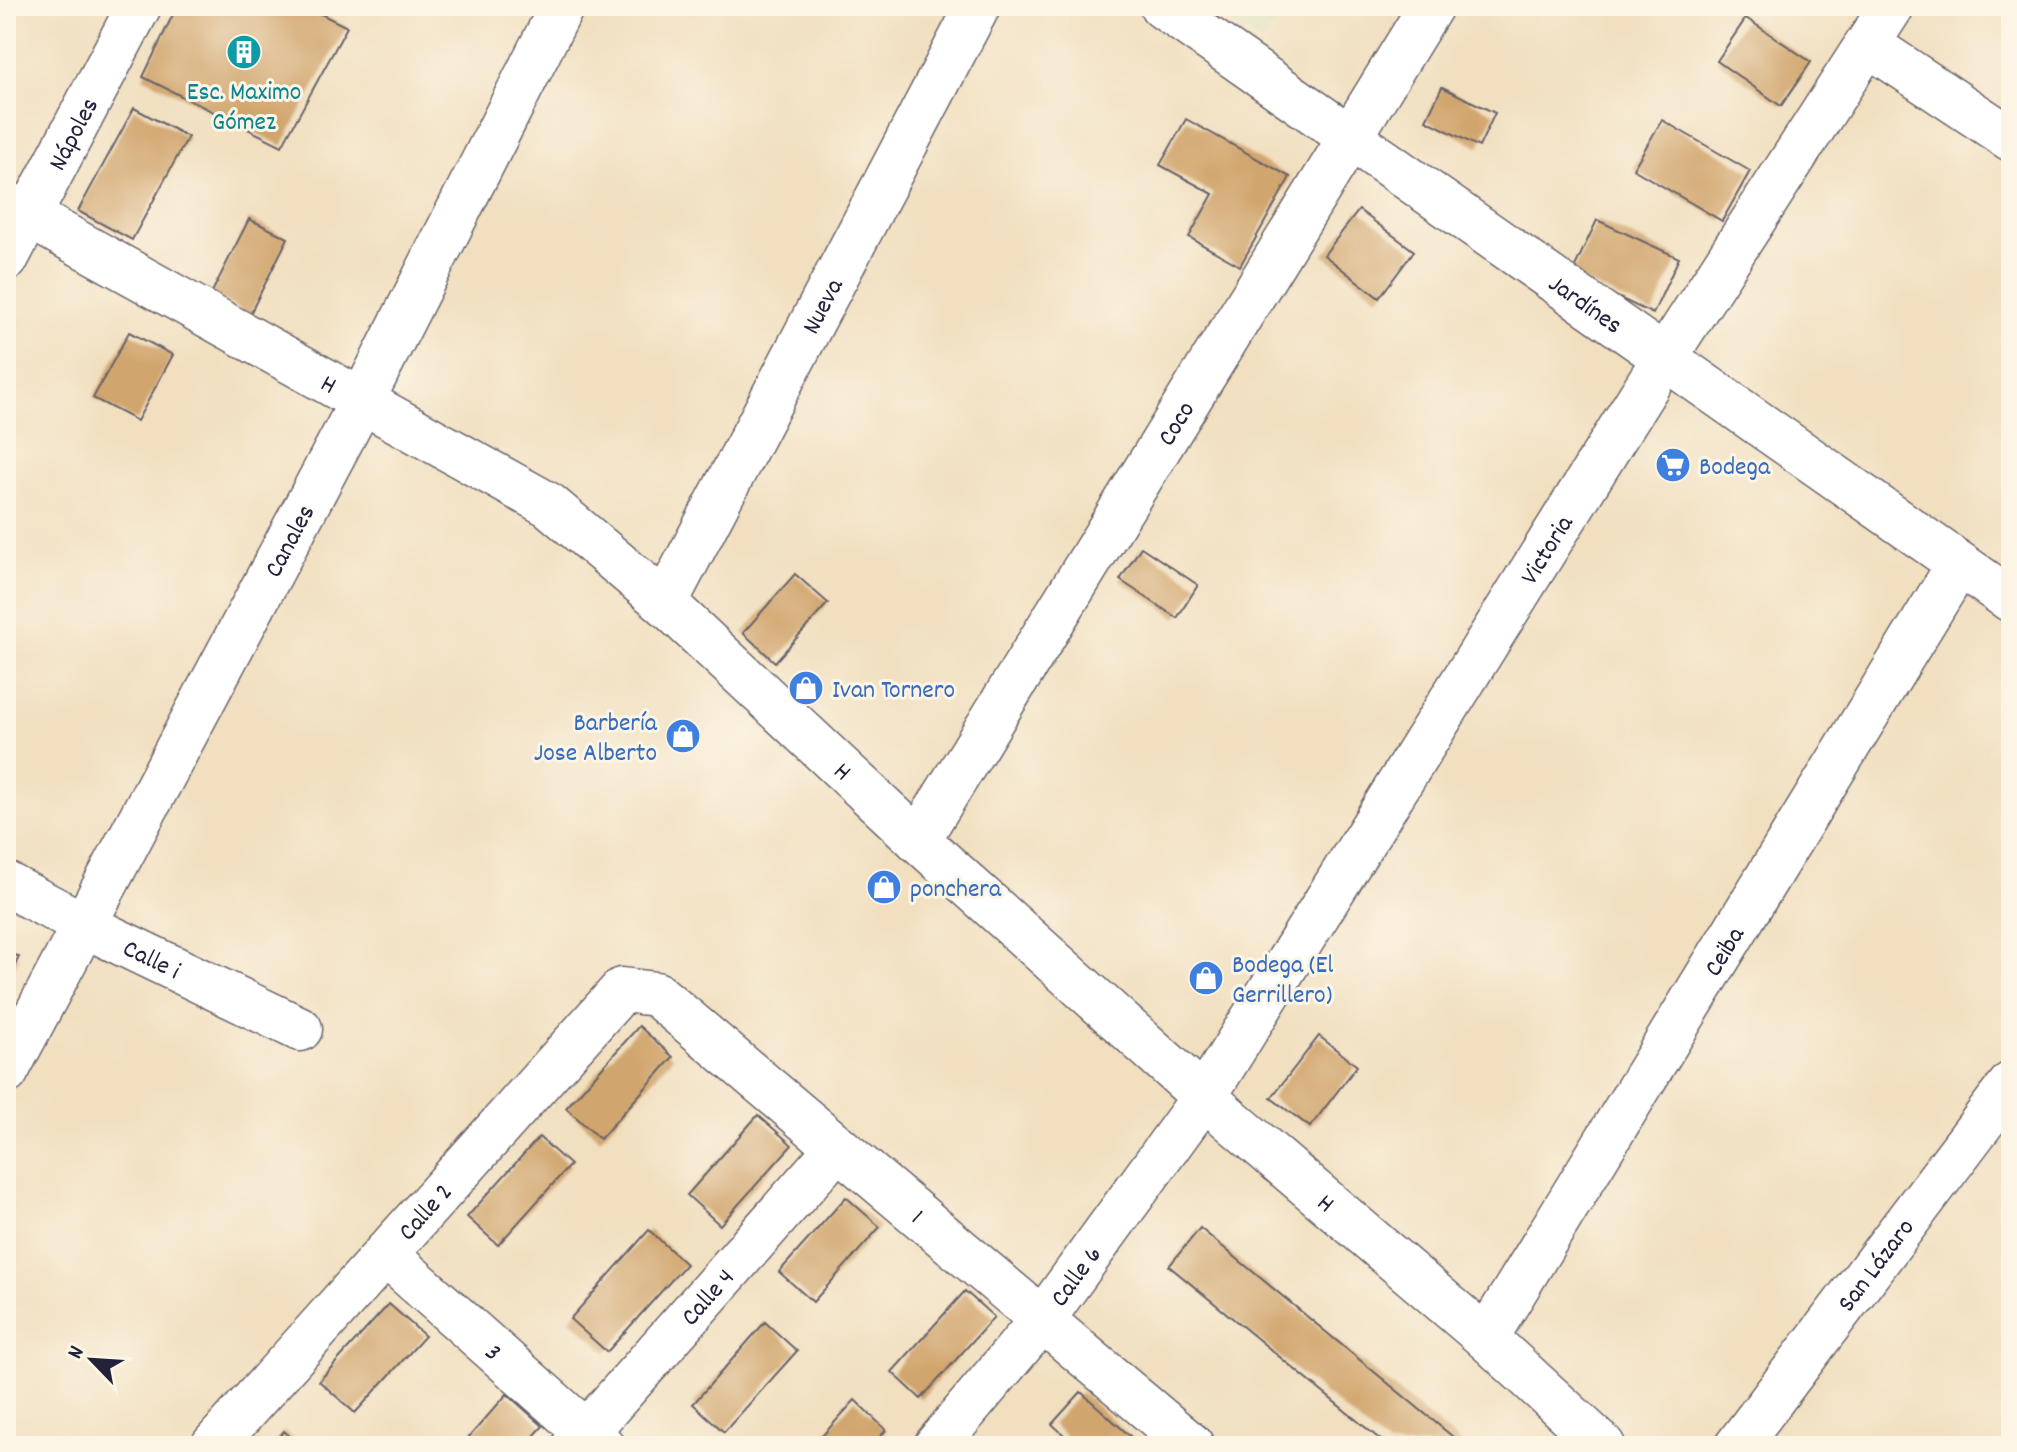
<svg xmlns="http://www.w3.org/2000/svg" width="2017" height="1452" font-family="Dekko,sans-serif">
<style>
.built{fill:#dcdebc}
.building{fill:#d1a66e}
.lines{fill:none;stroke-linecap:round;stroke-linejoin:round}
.street-casing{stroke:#6a646a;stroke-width:47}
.street{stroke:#fff;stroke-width:44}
.labels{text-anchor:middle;stroke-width:6;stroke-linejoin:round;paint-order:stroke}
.culture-label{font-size:26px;fill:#0d838f;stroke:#fcf5e5}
.street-label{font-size:26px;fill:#22223b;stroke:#fcf5e5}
.shop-label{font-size:26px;fill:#366cbe;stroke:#fcf5e5;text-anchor:start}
</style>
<rect width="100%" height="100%" fill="#fcf5e5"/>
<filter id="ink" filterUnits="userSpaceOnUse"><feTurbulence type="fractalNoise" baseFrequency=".0125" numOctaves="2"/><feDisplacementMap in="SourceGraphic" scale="16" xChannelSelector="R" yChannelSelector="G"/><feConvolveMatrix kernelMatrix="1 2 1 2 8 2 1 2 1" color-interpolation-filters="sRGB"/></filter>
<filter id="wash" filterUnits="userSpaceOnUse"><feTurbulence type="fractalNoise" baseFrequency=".006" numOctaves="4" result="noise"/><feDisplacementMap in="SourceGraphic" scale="32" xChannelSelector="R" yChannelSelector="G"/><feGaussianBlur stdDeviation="1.8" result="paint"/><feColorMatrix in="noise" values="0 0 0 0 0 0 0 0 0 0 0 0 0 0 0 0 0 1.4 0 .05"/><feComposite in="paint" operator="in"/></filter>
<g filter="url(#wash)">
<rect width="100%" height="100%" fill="#f1dfc0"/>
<path class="built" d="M1205,6H1283L1262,43Z"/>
<g id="blocks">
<path class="building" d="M177,6H305L347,27L282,146L143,77Z
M1746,18L1811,62L1781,106L1717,61Z
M1442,87L1495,113L1479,147L1426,120Z
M134,108L188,137L132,240L78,211Z
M1186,119L1290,177L1240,266L1189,237L1213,194L1160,165Z
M1662,120L1750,171L1722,221L1633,169Z
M1359,210L1414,251L1379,298L1324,255Z
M249,219L288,238L250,314L211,294Z
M1597,220L1679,258L1653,314L1571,275Z
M129,332L173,355L137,421L93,398Z
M1141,547L1198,585L1177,618L1120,580Z
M795,574L828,603L775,662L743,633Z
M6,950L19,957L6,984Z
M639,1026L673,1057L600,1139L566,1108Z
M1319,1036L1357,1066L1310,1127L1271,1098Z
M758,1115L792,1145L720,1225L687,1195Z
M539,1137L570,1165L498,1245L467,1217Z
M846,1197L880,1227L813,1302L779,1272Z
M1200,1228L1464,1446H1388L1169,1266Z
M649,1230L686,1264L607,1352L570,1319Z
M965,1291L994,1317L921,1399L892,1372Z
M389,1304L425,1336L355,1413L319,1381Z
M765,1322L797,1351L724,1432L693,1404Z
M1081,1392L1141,1446H1076L1052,1424Z
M507,1394L543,1426L525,1446H461Z
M855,1400L886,1430L872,1446H813Z
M284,1431L301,1446H271Z"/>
</g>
</g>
<g filter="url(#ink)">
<use href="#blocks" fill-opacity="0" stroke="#6a646a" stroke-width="2"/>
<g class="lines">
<defs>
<g id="street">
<path id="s1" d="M1162,6L2011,600"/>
<path d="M1869,45L2011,139"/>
<path id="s2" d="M6,203L549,505L665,603L918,840L1204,1097L1486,1338L1603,1446"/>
<path id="s3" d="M6,259L139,6"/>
<path id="s4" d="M665,603L978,6"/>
<path id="s5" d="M918,840L1431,6"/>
<path id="s6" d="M6,884L84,925L300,1029"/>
<path id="s7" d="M6,1072L362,401L562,6"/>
<path id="s8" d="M385,1254L602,1446"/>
<path id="s9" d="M1486,1338L1959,564"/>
<path id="s10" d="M213,1446L622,990L656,994L1192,1446"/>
<path id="s11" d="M574,1446L838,1147"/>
<path id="s12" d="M936,1446L1042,1320L1204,1097L1665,357L1892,6"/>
<path id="s13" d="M1737,1446L2011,1084"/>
</g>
</defs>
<use href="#street" class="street-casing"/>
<use href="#street" class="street"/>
</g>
</g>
<defs>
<symbol id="building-disc" viewBox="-11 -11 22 22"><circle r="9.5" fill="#0f9aa8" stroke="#fcf5e5"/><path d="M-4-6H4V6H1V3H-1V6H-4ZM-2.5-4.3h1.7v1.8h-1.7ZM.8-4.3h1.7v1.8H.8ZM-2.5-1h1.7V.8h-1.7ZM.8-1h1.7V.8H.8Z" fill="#fff"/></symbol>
<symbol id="supermarket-disc" viewBox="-11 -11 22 22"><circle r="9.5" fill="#3f7fe0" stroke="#fcf5e5"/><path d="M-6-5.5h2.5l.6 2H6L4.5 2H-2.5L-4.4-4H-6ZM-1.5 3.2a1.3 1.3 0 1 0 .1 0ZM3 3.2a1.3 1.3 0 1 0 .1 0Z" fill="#fff"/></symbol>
<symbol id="shop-disc" viewBox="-11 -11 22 22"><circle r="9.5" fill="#3f7fe0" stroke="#fcf5e5"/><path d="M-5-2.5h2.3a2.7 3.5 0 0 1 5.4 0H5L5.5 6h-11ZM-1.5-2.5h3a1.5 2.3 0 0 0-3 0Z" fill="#fff"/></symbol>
</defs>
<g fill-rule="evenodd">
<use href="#building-disc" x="224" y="32" width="40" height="40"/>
<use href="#supermarket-disc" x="1653" y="445" width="40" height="40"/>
<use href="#shop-disc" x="786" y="668" width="40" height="40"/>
<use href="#shop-disc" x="663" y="716" width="40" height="40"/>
<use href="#shop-disc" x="864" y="867" width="40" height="40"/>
<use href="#shop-disc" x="1186" y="958" width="40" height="40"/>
</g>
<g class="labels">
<g class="culture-label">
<text x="244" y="99">Esc. Maximo<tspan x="244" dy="30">Gómez</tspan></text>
</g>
<g class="street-label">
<text dy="9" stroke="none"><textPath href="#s3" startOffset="142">Nápoles</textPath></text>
<text dy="9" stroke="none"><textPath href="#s1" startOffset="518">Jardínes</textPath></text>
<text dy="9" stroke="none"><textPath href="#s4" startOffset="336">Nueva</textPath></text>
<text dy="9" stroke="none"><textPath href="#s2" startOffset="370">H</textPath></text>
<text dy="9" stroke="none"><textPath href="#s5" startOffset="490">Coco</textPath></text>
<text dy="9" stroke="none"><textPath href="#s7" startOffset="602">Canales</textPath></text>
<text dy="9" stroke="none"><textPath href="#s12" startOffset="1086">Victoria</textPath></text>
<text dy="9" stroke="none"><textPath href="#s2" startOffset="1018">H</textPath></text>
<text dy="9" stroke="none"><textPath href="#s9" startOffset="454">Ceiba</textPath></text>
<text dy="9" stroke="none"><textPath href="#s6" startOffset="164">Calle i</textPath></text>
<text dy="9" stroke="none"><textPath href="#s2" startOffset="1666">H</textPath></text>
<text dy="9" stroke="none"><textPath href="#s10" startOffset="316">Calle 2</textPath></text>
<text dy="9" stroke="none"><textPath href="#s10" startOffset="990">1</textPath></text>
<text dy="9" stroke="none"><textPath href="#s13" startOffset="228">San Lázaro</textPath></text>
<text dy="9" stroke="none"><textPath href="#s12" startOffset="220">Calle 6</textPath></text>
<text dy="9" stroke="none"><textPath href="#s11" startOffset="200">Calle 4</textPath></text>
<text dy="9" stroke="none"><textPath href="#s8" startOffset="146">3</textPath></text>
</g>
<g class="shop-label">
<text x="1699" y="474">Bodega</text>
<text x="832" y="697">Ivan Tornero</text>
<text x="657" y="730" text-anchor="end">Barbería<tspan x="657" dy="30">Jose Alberto</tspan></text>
<text x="910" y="896">ponchera</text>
<text x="1232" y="972">Bodega (El<tspan x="1232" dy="30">Gerrillero)</tspan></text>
</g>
</g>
<rect width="2017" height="1452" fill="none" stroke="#fcf5e5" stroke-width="32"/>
<g transform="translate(92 1360) rotate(295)" stroke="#fcf5e5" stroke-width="6" paint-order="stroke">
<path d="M0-6L14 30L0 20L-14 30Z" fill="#22223b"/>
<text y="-12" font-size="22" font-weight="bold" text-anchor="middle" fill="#22223b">N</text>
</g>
</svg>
